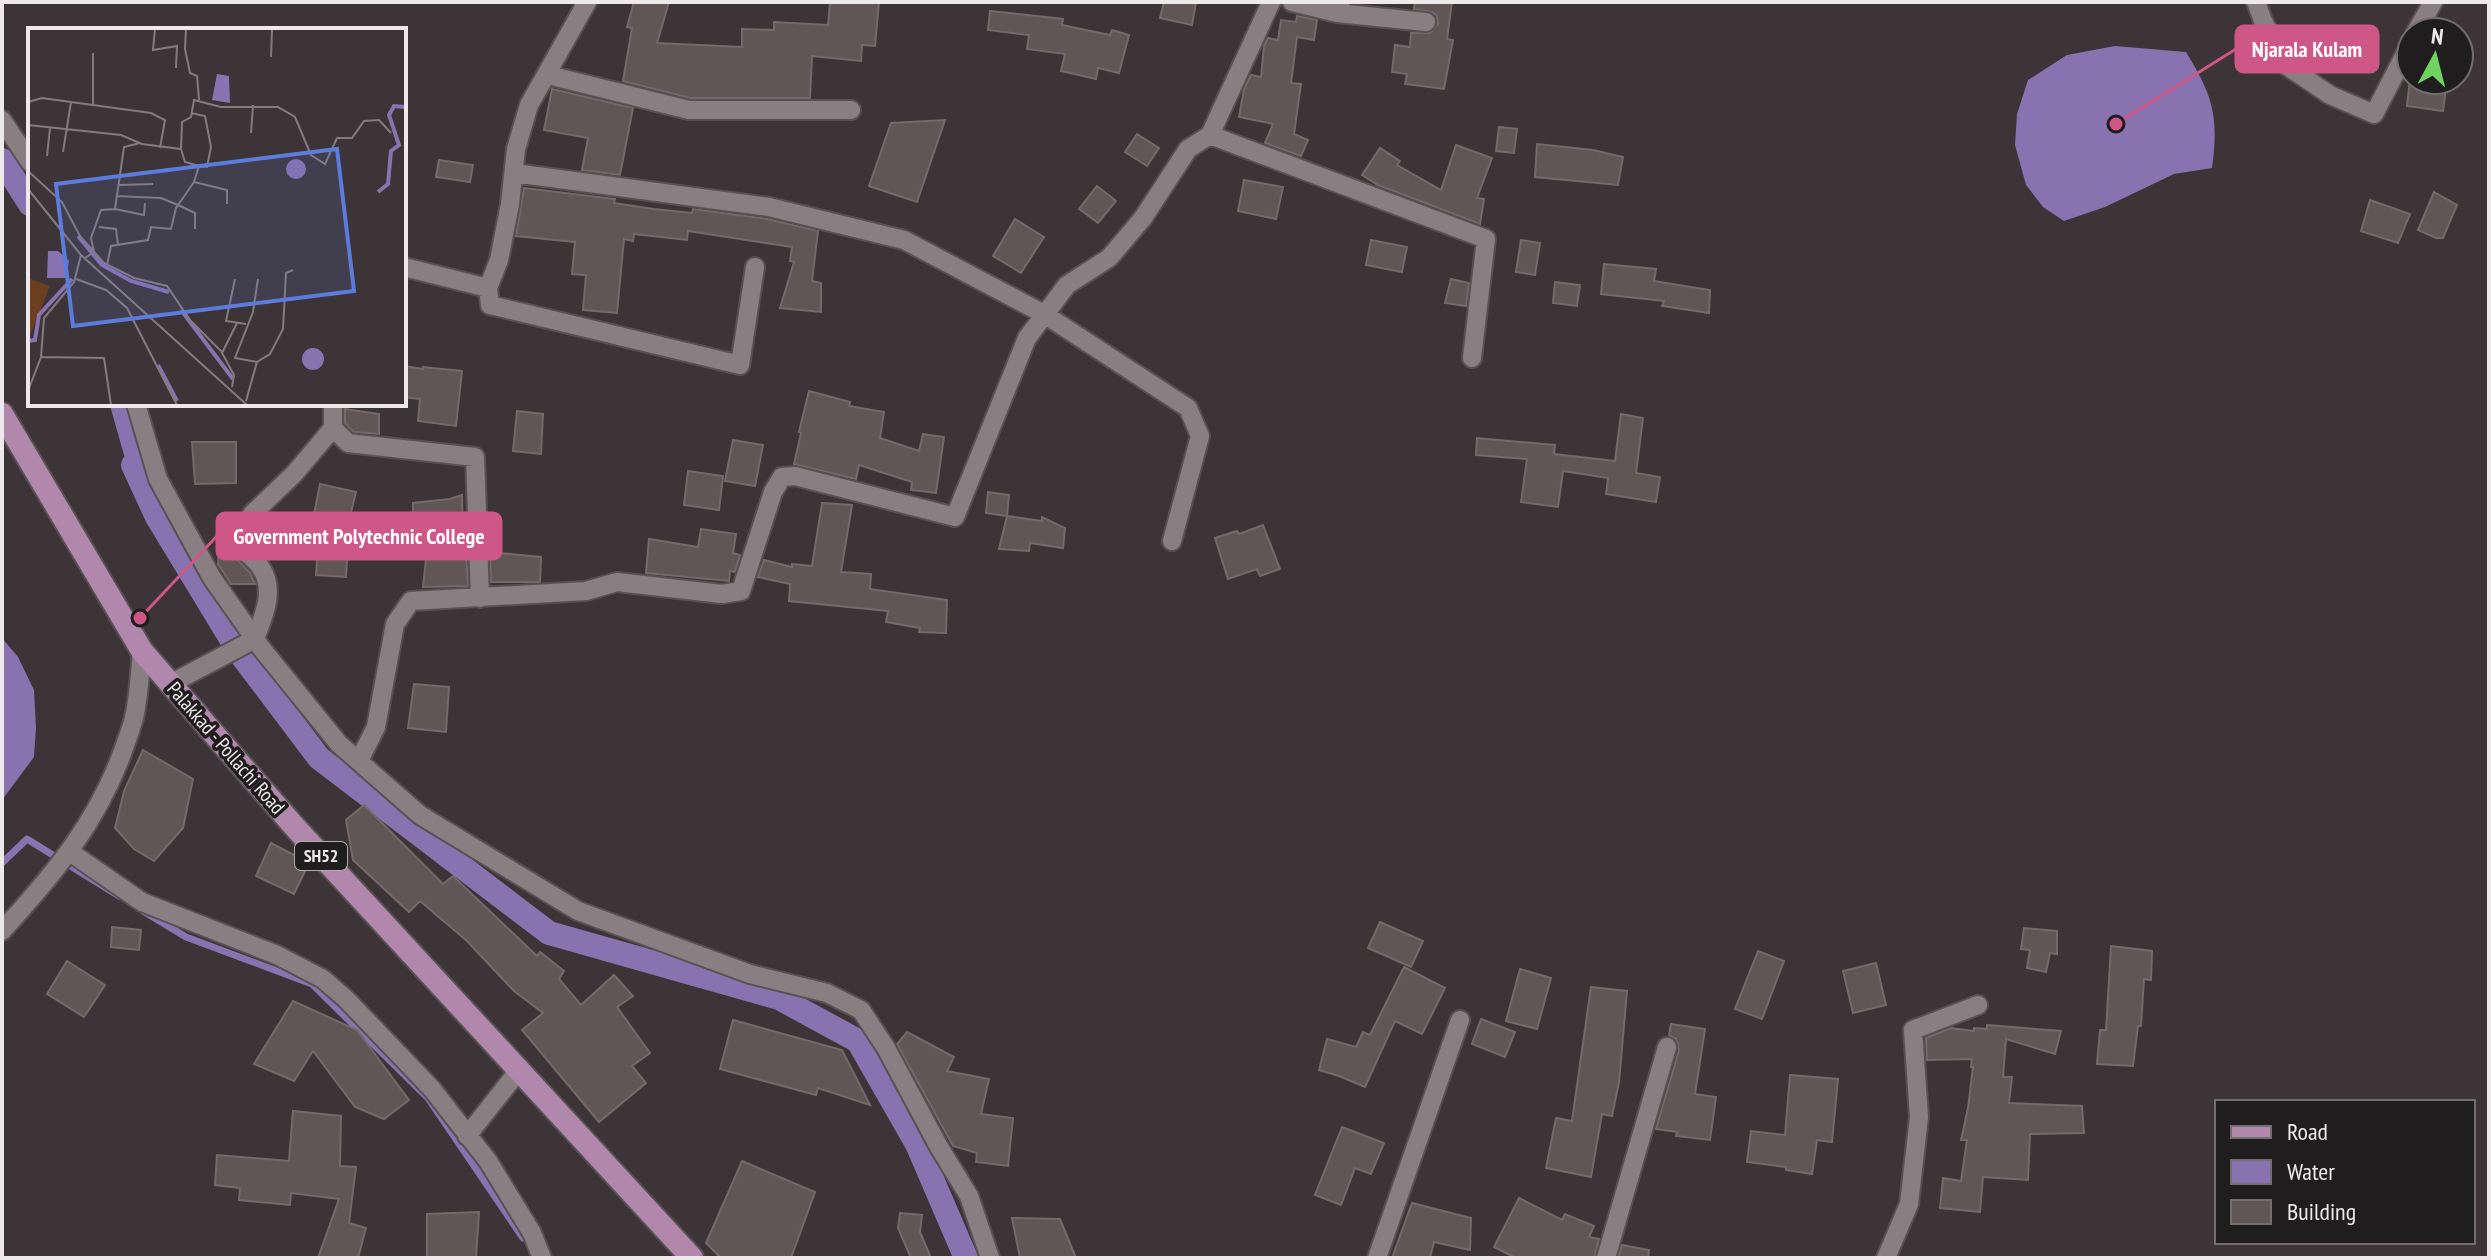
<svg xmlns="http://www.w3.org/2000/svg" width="2491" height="1260" font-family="'PT Sans Narrow',sans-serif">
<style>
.water{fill:#8972b0}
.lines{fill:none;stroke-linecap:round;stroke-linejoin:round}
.stream{stroke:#8972b0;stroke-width:7}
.canal{stroke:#8972b0;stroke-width:24}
.building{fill:#5f5655;stroke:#746a69;stroke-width:2}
.minor-casing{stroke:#585153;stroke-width:22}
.primary-casing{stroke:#585153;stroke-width:26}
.minor{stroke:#897f82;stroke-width:18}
.primary{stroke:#b188ab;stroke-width:22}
.labels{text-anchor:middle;stroke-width:7;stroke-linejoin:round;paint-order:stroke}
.shield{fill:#201d1e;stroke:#b0acad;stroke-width:2}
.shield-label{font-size:18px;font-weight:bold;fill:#eee9ea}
.street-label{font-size:20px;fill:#eee9ea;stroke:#201d1e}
.inset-river{fill:none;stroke:#8972b0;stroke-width:4}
.inset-road{fill:none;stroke:#837c7e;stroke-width:2}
.view{fill:#5c7cdd;fill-opacity:0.15;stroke:#5c7cdd;stroke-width:4}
.inset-edge{fill:none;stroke:#eee9ea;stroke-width:4}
.leader{fill:none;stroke:#cf5786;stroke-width:3}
.callout-dot{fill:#cf5786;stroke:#201d1e;stroke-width:3}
.callout{fill:#cf5786;stroke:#cf5786;stroke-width:3}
.callout-label{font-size:22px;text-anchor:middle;font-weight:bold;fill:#fff}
</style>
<rect width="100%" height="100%" fill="#3c3436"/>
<path class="water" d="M2115,46L2186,52C2213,96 2219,116 2212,168L2174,174L2105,207L2064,221L2043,207L2026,185L2015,145L2017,114L2028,80L2067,55Z
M2,638L18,657L34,690L36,728L34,757L2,800Z"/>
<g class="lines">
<path class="stream" d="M2,863L27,839L119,896
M143,911L186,937L312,984L428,1098L523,1238"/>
<path class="canal" d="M2,160L30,204
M122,404L139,464L133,465L157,517L239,652L319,758L549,933L779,998L858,1041L917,1144L966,1258"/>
</g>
<path class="building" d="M634,2H669L657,43L742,47V29L774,30V22L828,25L830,2H879L875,46L862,45L861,61L812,56L810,98H690L623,81L632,28L627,27Z
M1164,2H1196L1192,25L1160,18Z
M1415,2H1452L1447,39L1453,40L1444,89L1405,84L1407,74L1392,72L1395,45L1410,47L1411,33H1430L1438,24L1437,16L1432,12L1414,9Z
M990,11L1063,19L1062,25L1110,35L1112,30L1129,35L1119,73L1098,68L1096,79L1061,71L1065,54L1027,49L1029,35L988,30Z
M1297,16L1317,20L1314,40L1297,37L1291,83L1301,84L1294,134L1308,140L1301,156L1265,143L1273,124L1239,117L1244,89L1251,75L1261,77L1264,46L1268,38L1278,40L1281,20L1296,22Z
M2410,80H2447L2443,111L2407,106Z
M552,89L633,108L620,175L582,170L588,138L544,130Z
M945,120L917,202L869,186L891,123Z
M1499,127L1517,129L1514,153L1496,151Z
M1137,134L1159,148L1147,166L1125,152Z
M1537,144L1593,150L1623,157L1618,185L1535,177Z
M1456,145L1492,158L1477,198L1484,199L1480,224L1378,185L1362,175L1380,148L1400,161L1397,165L1441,190Z
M439,160L473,165L470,182L436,177Z
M1244,180L1283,187L1276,219L1238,211Z
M1097,186L1116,201L1098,223L1079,209Z
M524,188L615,199L614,203L654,209L692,213L693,209L767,219L818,231L812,281L821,283V312L780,308L794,262L790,261L792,247L688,231L687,240L634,234L633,241L624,239L617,313L583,310L586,275L572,274L575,242L516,236Z
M2434,192L2457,205L2443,238H2436L2418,230Z
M2370,200L2410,214L2398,243L2361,231Z
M1015,219L1044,237L1021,273L993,256Z
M1371,240L1407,247L1402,272L1366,265Z
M1521,240L1540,243L1535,275L1516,272Z
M1604,264L1656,269L1654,281L1710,290L1709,313L1662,306L1664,301L1601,294Z
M1451,279L1469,283L1466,306L1445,303Z
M1555,282L1580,285L1577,306L1553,303Z
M404,366L423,369V367L462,371L456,426L418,421L420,399L404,397Z
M809,391L850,402L849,406L884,412L880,438L919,451L923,434L944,437L936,493L911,490L912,482L859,465L856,479L794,464L801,433L799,432Z
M345,409L379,414V434L354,432L345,423Z
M517,411L543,414L541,454L513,451Z
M1621,414L1643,418L1636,473L1660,477L1656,502L1606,494L1608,478L1563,471L1558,507L1521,502L1527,459L1476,455L1477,438L1555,445L1554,454L1615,461Z
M733,440L763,445L755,486L725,481Z
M192,442H236V483L195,484Z
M688,471L723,476L719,510L684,505Z
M320,484L356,492L343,545H348L346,577L316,575L319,530L311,529Z
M988,492L1009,495L1007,516L986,513Z
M462,495L463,550H466L468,586L423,587L428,541L413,543V503L450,499Z
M822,503L852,505L841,572L871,574L870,589L947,600L946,633L919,632L920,628L886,622L888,611L789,601L790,584L758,577L764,560L792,567V564L812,566Z
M1007,516L1042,521V517L1065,528L1063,548L1030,543L1029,551L999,549Z
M1263,525L1280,569L1260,576L1257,569L1228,579L1215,538L1237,531L1239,534Z
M701,529L736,534L733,553L740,555L735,572L730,571L729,581L646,573L649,539L698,547Z
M219,547H231L234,556L250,573L255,584H231L218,564Z
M490,552L541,557L540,582H491Z
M414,684L449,687L446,732L408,728Z
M143,750L193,779L183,828L154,861L134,849L115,828L124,791Z
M364,805L443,884L453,876L537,956L540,952L564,971L559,979L581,1005L614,975L633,996L617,1007L650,1053L632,1066L646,1083L599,1122L522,1030L543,1013L514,991L467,941L420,901L409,912L353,860L346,820Z
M271,843L309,863L294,894L256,876Z
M1380,922L1423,941L1411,967L1368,948Z
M112,927L141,930L139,950L111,947Z
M2024,928L2057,931V954L2050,953L2046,972L2027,968L2030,950L2021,949Z
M2111,946L2152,951L2151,980L2144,979L2141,1026H2138L2133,1066L2097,1064L2100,1030H2106Z
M1758,951L1784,961L1762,1019L1735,1009Z
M67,961L105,985L84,1017L47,994Z
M1876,963L1886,1005L1853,1013L1843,971Z
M1404,967L1445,988L1422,1034L1395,1021L1365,1087L1339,1076L1319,1070L1327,1039L1356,1047L1363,1032L1370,1035Z
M1520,969L1551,978L1537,1029L1506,1021Z
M1591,987L1627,991L1619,1082L1612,1116L1602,1114L1591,1177L1546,1168L1556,1118L1572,1121Z
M293,1001L357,1030L409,1100L384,1119L355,1107L313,1051L294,1081L254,1064Z
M1481,1019L1515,1032L1505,1057L1472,1044Z
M733,1020L842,1050L870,1105L818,1088L816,1095L720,1069Z
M1671,1024L1705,1029L1695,1094L1716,1097L1710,1140L1676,1136L1677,1132L1656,1129L1679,1050L1676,1039L1669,1035Z
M1987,1025L2061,1031L2055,1054L2006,1039L2003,1077H2012L2009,1103L2082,1106L2084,1133L2030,1134L2028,1180L1983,1177L1980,1212L1940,1208L1943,1178L1961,1181L1967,1140H1961L1968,1108L1973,1067H1971L1972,1059L1927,1060L1926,1038L1951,1028L1974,1031V1028L1987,1029Z
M907,1032L954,1057L947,1071L989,1079L981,1114L1013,1118L1008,1166L976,1162L977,1153L953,1146L897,1044Z
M1790,1075L1838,1079L1832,1142L1817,1140L1812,1174L1786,1170V1167L1747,1162L1751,1131L1785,1135Z
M293,1111L341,1116L340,1166L356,1167L349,1223L366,1228L358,1258H318L339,1199L291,1193L290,1205L239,1200L240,1188L215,1185L217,1155L289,1161Z
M1342,1127L1384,1143L1371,1174L1355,1168L1341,1205L1315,1195Z
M742,1161L815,1192L791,1258H721L706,1243Z
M1519,1198L1562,1220L1565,1214L1594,1226L1589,1237L1599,1239L1594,1258H1516L1494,1247Z
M1412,1203L1471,1218L1470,1250L1434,1242L1430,1258H1392Z
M479,1212L476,1258H427V1214Z
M900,1213L922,1215L920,1232L931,1258H911L898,1228Z
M1012,1218L1060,1219L1076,1258H1020Z
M1622,1245L1649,1250L1648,1258H1618Z"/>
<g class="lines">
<defs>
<path id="minor" d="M1271,2L1210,135L1486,239L1472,358
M1292,2L1337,13L1340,5
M2256,2L2263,21L2287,66L2330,95L2374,114L2411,43
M1337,13L1426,22
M2416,32L2433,2
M548,75L689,110H851
M2,120L30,162
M514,173L769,207L904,240L1044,314L1188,408L1200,436L1172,541
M404,267L488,288L499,260L510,204L516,149L529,105L587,2
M488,288L490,305L740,365L755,267
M136,404L158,479L212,578L262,649L339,744L420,815L578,911L750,974L827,993L861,1010L886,1048L939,1147L969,1196L990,1258
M333,428L348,443L475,457L480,598
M170,684L255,639C263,617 276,591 261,568C257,561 248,555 243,549L252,514L294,474L333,428V404
M359,761L376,727L395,624L411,601L586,591L617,582L722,594L741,591L773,492L782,477L795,476L955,517L1027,338L1067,285L1109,258L1143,218L1188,149L1210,135
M70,852L142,902L277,955L323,979L346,999L432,1089L488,1161L532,1233L542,1258
M2,931C54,874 98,822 124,748C128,736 133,725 135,713C139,693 140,672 142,651
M467,1136L519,1070
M1377,1258L1460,1020
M1606,1258L1667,1047
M1886,1258L1909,1204L1919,1117L1913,1030L1978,1005"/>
<path id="primary" d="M2,414L142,651L293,825L692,1258"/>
</defs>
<use href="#minor" class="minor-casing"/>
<use href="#primary" class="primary-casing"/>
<use href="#minor" class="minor"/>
<use href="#primary" class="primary"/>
</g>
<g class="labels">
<rect class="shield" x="295" y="842" width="52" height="28" rx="6"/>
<g class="shield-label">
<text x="321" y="862">SH52</text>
</g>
<g class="street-label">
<text transform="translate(226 748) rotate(49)" y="7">Palakkad - Pollachi Road</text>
</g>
</g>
<g transform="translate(28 28)">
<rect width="378" height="378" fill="#3c3436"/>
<path d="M0,250L22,258L0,312Z" fill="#6b3f1f"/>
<path d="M189,46L201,48L202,75L184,72ZM258 141a10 10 0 1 1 20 0a10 10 0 1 1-20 0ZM20,223H30L41,233L38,250H19ZM274 331a11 11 0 1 1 22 0a11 11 0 1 1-22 0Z" fill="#8972b0"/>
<path class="inset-river" d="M350,164L360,156L363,123L371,117L361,87L366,78L378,79M50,208L74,237L103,253L141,264M153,282L205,351M0,313L7,312L11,287L44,251M130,337L149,373"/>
<path class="inset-road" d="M127,1L125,22L149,18L148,40M158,1L157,21L162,45L169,48L171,72M65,25V76M243,29L244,1M0,74L14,70L123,85L137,92L132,120M163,85L177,88L183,119L179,139L171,138L166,154L199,162V176M0,97L93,107L114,116L153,121L154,94L163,89L166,72L193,79H250L267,89L283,127L297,136L309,110H324L336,93L351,92L363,105M223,105L225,77M153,121L157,134L171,138M35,124L43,74M19,128L22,100M0,143L34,174L52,208L76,235L106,250L139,258L162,292L193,323L206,347L204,359M91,157L125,156M0,161L53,227L219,377M88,168L133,170L150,177L167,185V201M87,181L116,187L117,175M71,199L88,201L90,217M57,230L66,224L63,210L73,182L87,181L96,119L112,115M79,237L83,218L120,212L123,199L143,201L148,180L166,154M48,251L78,262L99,280L149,377M207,251L198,293L218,296M194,325L209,295M13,329L76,330L83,377M229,334L207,330L225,284L230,251M0,363L13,329L16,290L46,254L53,227M218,373L229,334L242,326L255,301L258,245L265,242"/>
<path class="view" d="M309,121L326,263L45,298L28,156Z"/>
<rect width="378" height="378" class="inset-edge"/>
</g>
<path class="leader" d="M2116 124L2236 49M140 618L217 536"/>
<g class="callout-dot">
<circle cx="2116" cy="124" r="8"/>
<circle cx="140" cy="618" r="8"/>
</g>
<g class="callout">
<rect x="2236" y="26" width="142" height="46" rx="8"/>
<rect x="217" y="513" width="284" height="46" rx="8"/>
</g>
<g class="callout-label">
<text x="2307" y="57">Njarala Kulam</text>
<text x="359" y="544">Government Polytechnic College</text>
</g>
<rect width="2491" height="1260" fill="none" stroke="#eee9ea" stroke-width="8"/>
<rect x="2215" y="1100" width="260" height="144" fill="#201d1e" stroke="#726f70" stroke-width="2"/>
<rect x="2231" y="1126" width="40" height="12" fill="#b188ab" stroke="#726f70" stroke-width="2"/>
<text x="2287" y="1140" font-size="24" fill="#eee9ea">Road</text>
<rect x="2231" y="1160" width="40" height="24" fill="#8972b0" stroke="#726f70" stroke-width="2"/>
<text x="2287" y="1180" font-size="24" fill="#eee9ea">Water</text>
<rect x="2231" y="1200" width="40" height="24" fill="#5f5655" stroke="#726f70" stroke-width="2"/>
<text x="2287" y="1220" font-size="24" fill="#eee9ea">Building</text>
<g transform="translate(2435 56) rotate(7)"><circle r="38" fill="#201d1e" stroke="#726f70" stroke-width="2"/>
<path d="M0-6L14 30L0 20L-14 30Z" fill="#70d35f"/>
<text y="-12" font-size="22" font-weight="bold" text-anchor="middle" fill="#eee9ea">N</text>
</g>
</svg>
